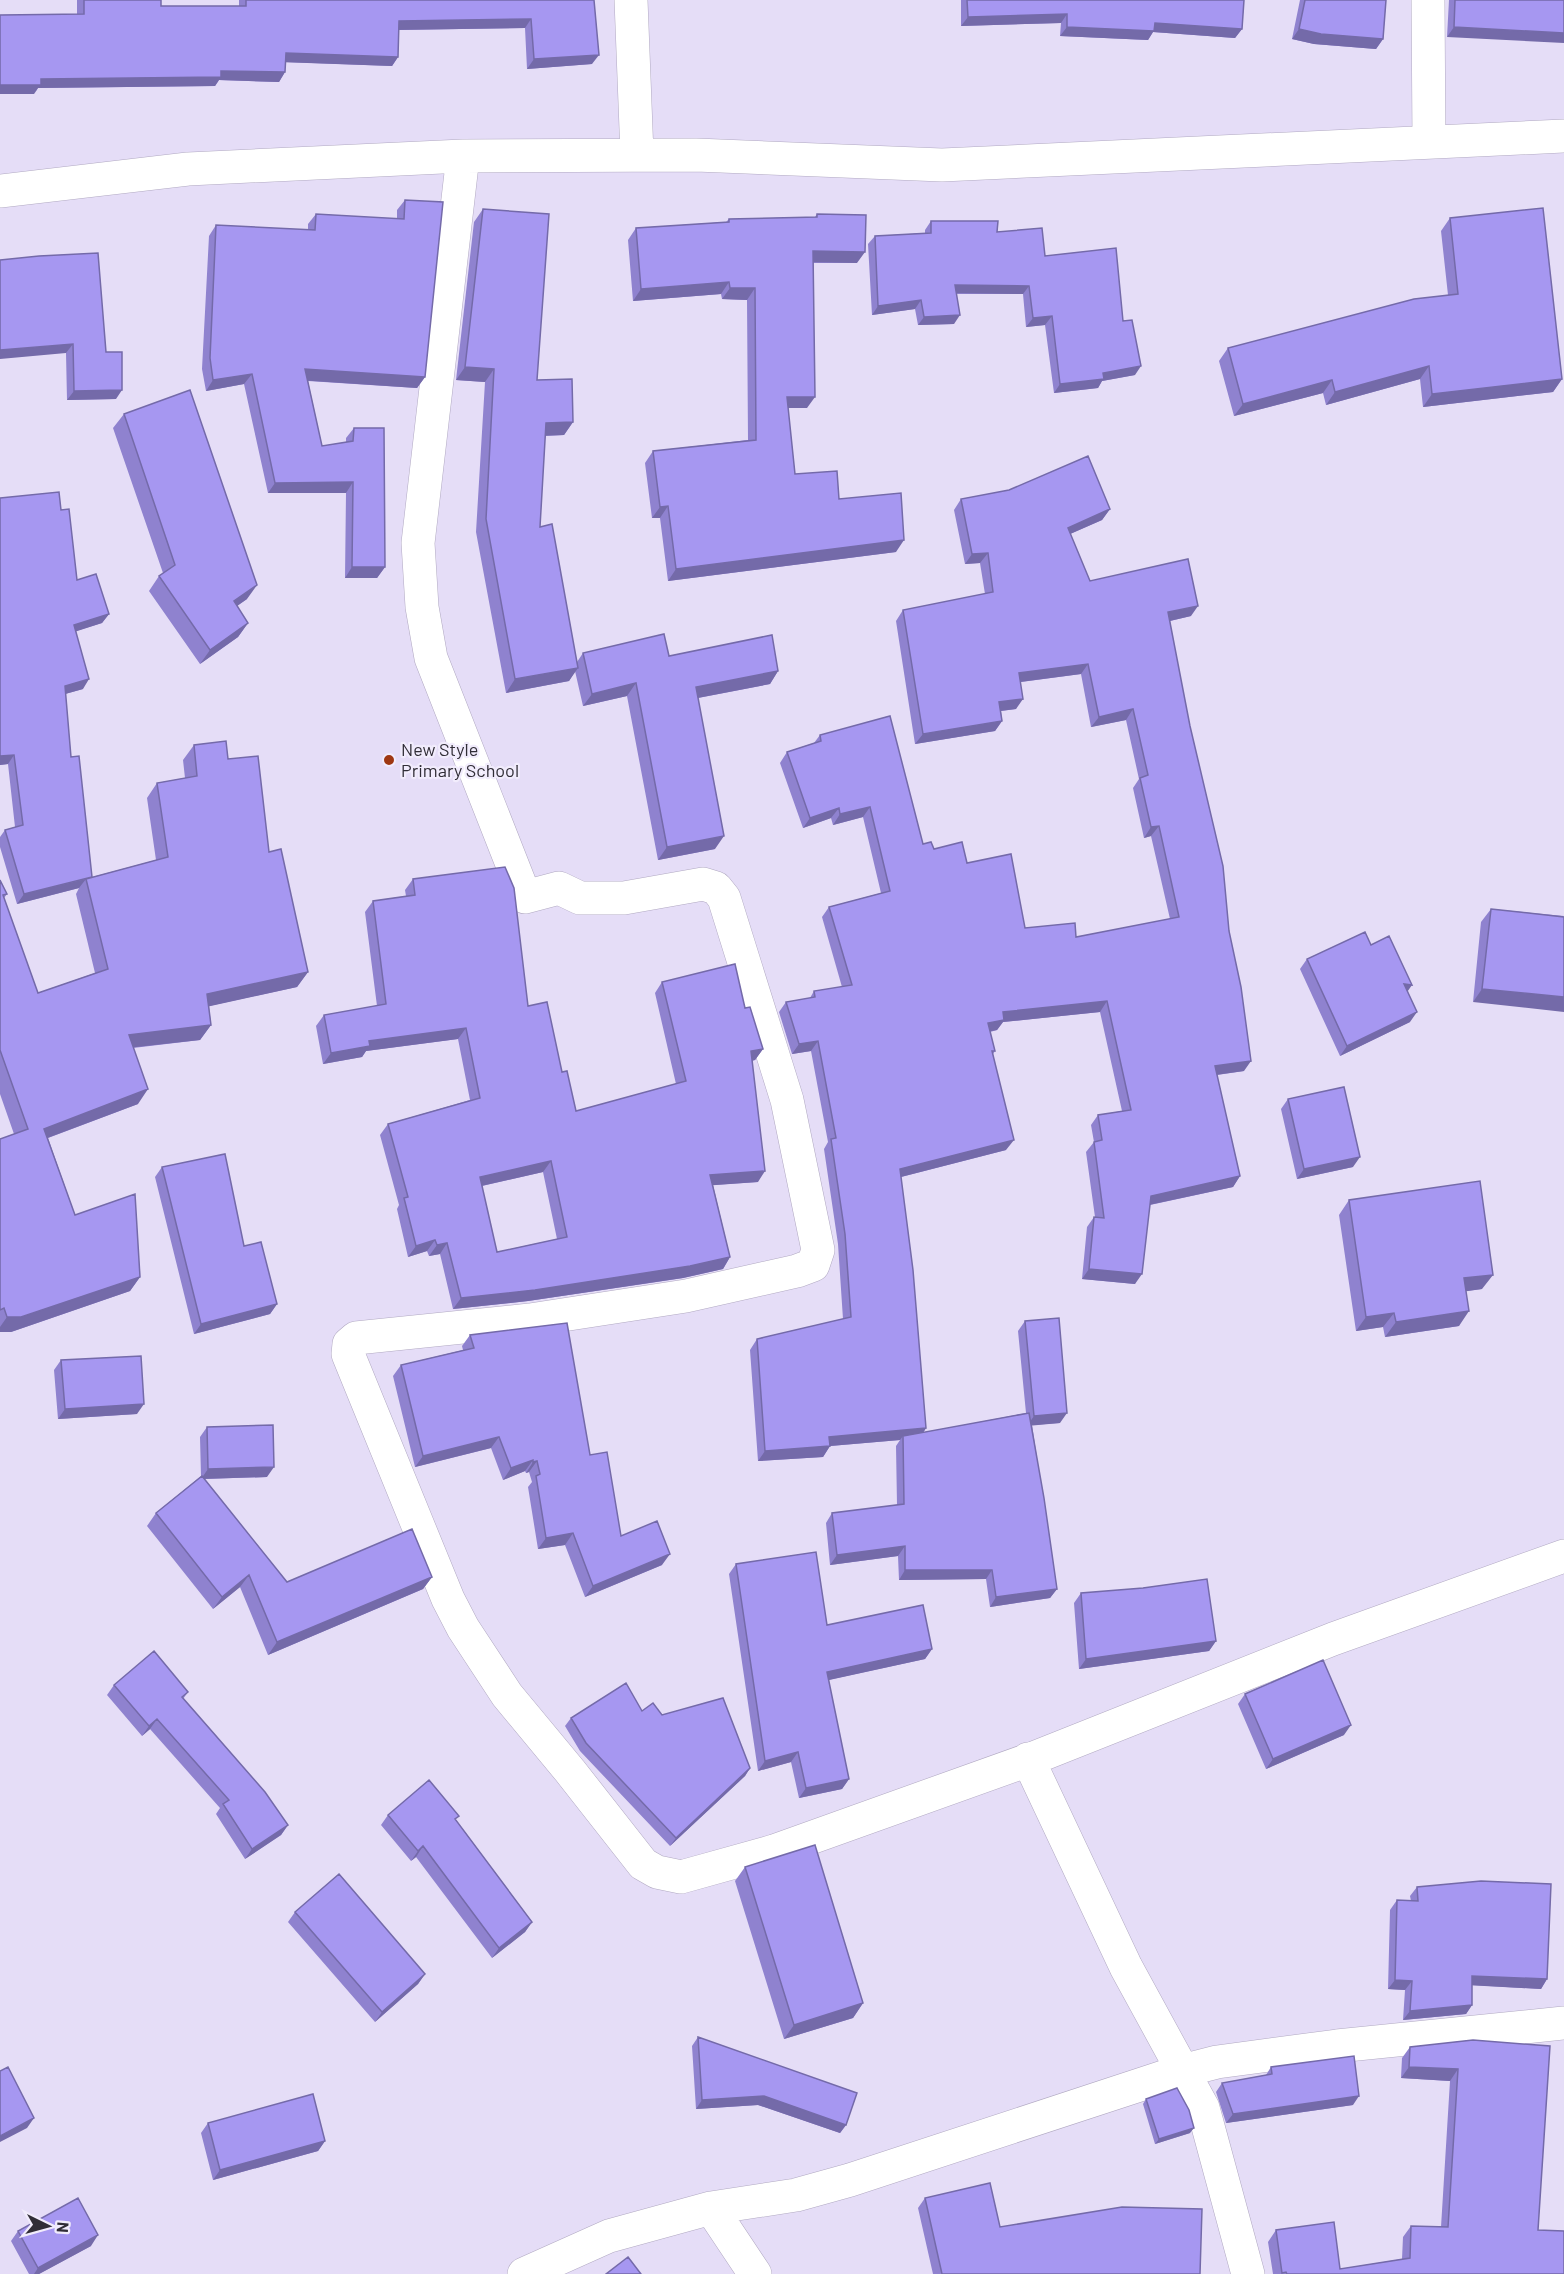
<svg xmlns="http://www.w3.org/2000/svg" width="1564" height="2274" font-family="Barlow,sans-serif">
<style>
.lines{fill:none;stroke-linecap:round;stroke-linejoin:round}
.minor-casing{stroke:#b1a9c2;stroke-width:34}
.minor{stroke:#fff;stroke-width:33}
.wall{fill:#8f82cf;fill-rule:evenodd}
.shaded-wall{fill:#746aa9}
.building{fill:#a697f1;stroke:#746aa9;stroke-width:1.5;fill-rule:evenodd}
.poi-dot{fill:#9e3712;stroke:#f1ecfc;stroke-width:2}
.labels{text-anchor:middle;stroke-width:4.5;stroke-linejoin:round;paint-order:stroke}
.poi-label{font-size:18px;fill:#302d36;stroke:#f1ecfc;text-anchor:start}
</style>
<rect width="100%" height="100%" fill="#e5ddf7"/>
<g class="lines">
<defs>
<path id="minor" d="M631,0L637,155
M1428,0L1429,142
M463,156L418,543L422,607L431,658L525,897L559,888L580,898H624L703,884L716,888L724,898L787,1100L818,1250L813,1265L797,1271L686,1296L530,1320L356,1338L349,1344L348,1354L448,1599L463,1628L507,1695L570,1771L643,1864L657,1872L681,1877L774,1851L1031,1759L1333,1639L1564,1556
M0,191L188,169L463,156L696,155L942,165L1564,136
M1028,1759L1126,1967L1203,2108L1248,2274
M711,2208L755,2274
M524,2274L609,2236L711,2208L796,2195L850,2180L1182,2071L1217,2062L1337,2046L1564,2023"/>
</defs>
<use href="#minor" class="minor-casing"/>
<use href="#minor" class="minor"/>
</g>
<path class="wall" d="M77,0H161V6H239V0H594L592,64L527,69L525,28L399,30L398,57L392,66L285,62V72L279,82L219,80L215,86L38,88L34,94L77,14Z
M961,0H1244L1242,29L1235,38L1153,32L1148,40L1060,36L1061,23L961,26Z
M1300,0H1386L1383,39L1376,49L1314,44L1292,39Z
M1449,0H1564L1447,37Z
M405,200L425,377L417,388L308,381L322,446L346,442V438L354,428L385,567L377,578H345L346,493H268L244,384L206,391L202,369L209,236L216,225L308,230V224L316,214L397,219V210Z
M483,209L537,380L573,422L564,435L545,436L540,527L577,662L583,653L669,656L778,671L770,684L698,698L715,849L658,860L627,696L583,706L575,671L569,681L506,693L476,532L485,382L456,380L474,222Z
M817,214L857,263H813L807,408H788L795,474L839,499L896,552L668,581L660,518H652L645,463L653,451L748,440L747,300L722,299L721,294L633,301L628,240L636,228L726,222L729,219L815,217Z
M1450,218L1562,379L1553,392L1423,407L1420,379L1326,405L1323,393L1234,416L1219,361L1228,348L1448,295L1441,231Z
M931,221L997,232L1045,256L1123,321L1135,375L1102,381L1098,388L1054,393L1045,325L1026,327L1023,294H957L954,324L918,325L915,309L872,315L868,244L875,236L925,233V230Z
M0,260L106,352L116,399L67,400L66,353Z
M124,414L247,599L237,606L248,623L238,637L200,664L149,591L159,576L163,573L113,428Z
M0,498L61,510L77,580L109,614L102,623L76,631L83,689L65,694L71,757L92,877L156,860L147,798L157,783L185,778L183,760L194,745L228,759L269,852L308,972L297,987L209,1006L211,1025L200,1040L133,1048L138,1104L48,1138L75,1215L140,1277L130,1291L11,1332H0V1139L14,1134L0,1094V880L7,894L4,898L38,993L95,973L76,894L79,888L17,904L0,847V837L5,830L15,827L8,764L0,765Z
M961,499L1110,509L1102,520L1070,534L1090,581L1191,616L1170,621L1244,1071L1217,1075L1240,1176L1233,1187L1150,1205L1135,1284L1082,1279L1087,1227L1094,1217H1095L1086,1152L1094,1142L1091,1125L1098,1115L1122,1111L1100,1012L1003,1022L997,1030L990,1032L995,1051L993,1054L1006,1150L901,1177L926,1428L923,1433L1026,1413L1018,1331L1025,1321L1060,1423L1032,1425L1057,1589L1050,1598L990,1607L986,1579L899,1580L898,1556L830,1565L826,1523L832,1513L897,1505L896,1446L900,1440L830,1446L823,1457L758,1461L750,1350L757,1339L843,1319L838,1244L824,1149L828,1142L811,1051L792,1054L779,1012L786,1002L810,998L814,991L842,987L822,917L829,907L881,893L863,817L833,825L831,818L803,828L780,763L787,752L814,743L820,735L923,844L967,863L1025,928L1076,937L1170,919L1151,836L1144,838L1133,788L1139,779L1126,720L1091,727L1081,674L1021,682L1016,709L1001,711L1002,721L995,731L915,744L896,621L903,610L985,594L980,563L965,564L954,510Z
M413,879L528,1006L562,1072L576,1111L676,1084L655,993L662,982L745,1008L763,1049L755,1060L752,1061L758,1182L713,1185L730,1257L723,1269L683,1278L528,1301L453,1309L440,1254L429,1256L427,1251L408,1257L397,1209L399,1205L380,1135L388,1124L470,1100L458,1039L366,1051L362,1057L323,1064L316,1026L324,1015L377,1006L365,912L373,901L406,896L405,890ZM543,1172L557,1239L497,1252L482,1186Z
M1491,909L1564,916L1473,1002L1481,922Z
M1371,945L1407,992L1410,1022L1340,1056L1300,969L1307,959Z
M1288,1099L1353,1167L1297,1179L1281,1109Z
M162,1167L244,1246L277,1304L270,1314L194,1334L155,1177Z
M1349,1200L1482,1289L1466,1291L1459,1326L1385,1337L1383,1327L1356,1331L1339,1215Z
M470,1335L590,1455L621,1536L662,1565L585,1597L565,1545L538,1549L528,1487L532,1482L529,1472L526,1473L525,1471L503,1480L491,1448L415,1467L393,1376L401,1365L463,1350L462,1346Z
M61,1360L137,1414L58,1419L54,1370Z
M207,1427L267,1477L204,1479L287,1582L432,1577L423,1589L268,1655L240,1587L213,1609L147,1526L156,1513L201,1476L200,1437Z
M736,1564L827,1625L932,1649L925,1659L828,1680L849,1779L842,1789L799,1798L791,1762L758,1771L729,1574Z
M1081,1593L1216,1641L1209,1651L1079,1669L1074,1603Z
M114,1685L188,1692L183,1699L288,1825L281,1835L245,1859L216,1814L220,1808L150,1729L142,1736L107,1695Z
M1245,1694L1344,1735L1266,1769L1238,1704Z
M642,1711L662,1715L750,1768L745,1776L670,1846L580,1751L565,1726L571,1718Z
M388,1815L456,1820L532,1922L525,1932L492,1958L416,1857L411,1861L381,1825Z
M745,1867L863,2003L853,2018L784,2039L735,1881Z
M1417,1887L1547,1979L1541,1989L1472,1985V2005L1466,2014L1403,2020L1405,1990L1388,1989L1390,1910L1397,1900L1411,1901L1410,1896Z
M295,1912L425,1974L418,1984L375,2022L288,1922Z
M698,2037L846,2125L840,2133L758,2105L696,2109L692,2046Z
M1473,2040L1538,2230L1564,2274H1273L1268,2242L1276,2230L1340,2269L1402,2259L1403,2237L1411,2226L1441,2227L1450,2081L1401,2078L1402,2058L1410,2047Z
M1271,2067L1353,2105L1226,2123L1216,2092L1222,2083L1266,2075Z
M1146,2099L1190,2133L1155,2144L1143,2104Z
M208,2123L325,2141L318,2151L213,2180L201,2133Z
M925,2198L1000,2227L1200,2274H933L918,2208Z
M18,2231L91,2246L39,2274H29L11,2241Z"/>
<path class="shaded-wall" d="M1067,14L1061,23L961,26L968,17Z
M531,19L525,28L393,30L399,21Z
M1155,23L1242,29L1235,38L1153,32L1148,40L1060,36L1067,27Z
M1454,27L1564,33V43L1447,37Z
M1299,29L1383,39L1376,49L1314,44L1292,39Z
M286,53L398,57L392,66L279,62Z
M599,55L592,64L527,69L534,59Z
M221,71L285,72L279,82L219,80L215,86L38,88L34,94H0V85L41,79Z
M813,251L865,252L857,263L805,262Z
M729,282L721,294L633,301L641,289Z
M955,285L1029,286L1023,294L949,293Z
M730,288H755L747,300L722,299Z
M921,300L915,309L872,315L878,306Z
M960,315L954,324L918,325L924,317Z
M1052,316L1045,325L1026,327L1033,318Z
M73,344L66,353L0,359V350Z
M1141,366L1135,375L1102,381L1098,388L1054,393L1060,384L1103,373Z
M1429,366L1420,379L1326,405L1335,392Z
M465,367L494,369L485,382L456,380Z
M305,369L425,377L417,388L298,380Z
M252,374L244,384L206,391L213,380Z
M1562,379L1553,392L1423,407L1432,394Z
M1332,380L1323,393L1234,416L1243,404Z
M122,390L116,399L67,400L74,391Z
M787,397H815L807,408H779Z
M573,422L564,435L536,436L546,423Z
M353,482L346,493H268L275,483Z
M668,506L660,518H652L660,507Z
M1110,509L1102,520L1061,538L1068,528Z
M904,540L896,552L668,581L676,569Z
M988,553L980,563L965,564L972,554Z
M352,567H385L377,578H345Z
M257,585L247,599L224,615L234,601Z
M1198,606L1191,616L1161,623L1168,612Z
M109,614L102,623L68,634L74,625Z
M248,623L238,637L200,664L210,650Z
M1088,664L1081,674L1012,683L1019,673Z
M578,668L569,681L506,693L515,679Z
M778,671L770,684L687,700L696,687Z
M89,679L83,689L58,696L65,686Z
M636,683L627,696L583,706L592,694Z
M1023,699L1016,709L992,712L999,702Z
M1133,709L1126,720L1091,727L1099,717Z
M1002,721L995,731L915,744L923,734Z
M14,755L8,764L0,765V756Z
M870,807L863,817L833,825L840,814Z
M839,808L831,818L803,828L810,818Z
M1159,826L1151,836L1144,838L1151,827Z
M724,836L715,849L658,860L667,847Z
M86,879L79,888L17,904L24,894Z
M308,972L297,987L197,1009L207,994Z
M1404,984L1412,985L1405,995Z
M1482,989L1564,997V1012L1473,1002Z
M1107,1001L1100,1012L1003,1022L997,1030L981,1033L988,1023L1003,1012Z
M1417,1012L1410,1022L1340,1056L1347,1046Z
M211,1025L200,1040L118,1049L129,1035Z
M466,1028L458,1039L366,1051L362,1057L323,1064L331,1053L369,1041Z
M818,1041L811,1051L792,1054L799,1044Z
M763,1049L755,1060L743,1062L751,1051Z
M1251,1061L1244,1071L1208,1076L1215,1066Z
M148,1089L138,1104L34,1143L44,1129Z
M1014,1140L1006,1150L893,1179L900,1169Z
M1360,1157L1353,1167L1297,1179L1304,1169Z
M551,1161L543,1172L472,1188L480,1177Z
M765,1171L758,1182L702,1186L710,1175Z
M1240,1176L1233,1187L1144,1206L1151,1196Z
M435,1240L427,1251L408,1257L416,1246Z
M447,1243L440,1254L429,1256L437,1245Z
M730,1257L723,1269L683,1278L528,1301L453,1309L461,1298Z
M1089,1269L1142,1274L1135,1284L1082,1279Z
M1493,1275L1482,1289L1454,1293L1464,1278Z
M140,1277L130,1291L11,1332H0V1327L7,1317Z
M277,1304L270,1314L194,1334L201,1324Z
M1469,1311L1459,1326L1385,1337L1396,1322Z
M1394,1313L1383,1327L1356,1331L1366,1317Z
M144,1404L137,1414L58,1419L65,1409Z
M1067,1413L1060,1423L1027,1426L1034,1416Z
M926,1428L919,1439L903,1436L900,1440L830,1446L823,1457L758,1461L765,1451L829,1437Z
M499,1437L491,1448L415,1467L423,1456Z
M533,1460L525,1471L503,1480L511,1468Z
M537,1461L529,1472L526,1473L533,1462Z
M274,1467L267,1477L201,1479L208,1469Z
M573,1533L565,1545L538,1549L546,1538Z
M905,1546L898,1556L830,1565L837,1555Z
M670,1554L662,1565L585,1597L593,1586Z
M905,1570H992L986,1579L899,1580Z
M249,1575L240,1587L213,1609L222,1597Z
M432,1577L423,1589L268,1655L277,1642Z
M1057,1589L1050,1598L990,1607L996,1597Z
M1216,1641L1209,1651L1079,1669L1086,1659Z
M932,1649L925,1659L820,1682L827,1672Z
M157,1719L150,1729L142,1736L149,1726Z
M1351,1725L1344,1735L1266,1769L1273,1759Z
M798,1752L791,1762L758,1771L765,1761Z
M750,1768L745,1776L670,1846L676,1838Z
M849,1779L842,1789L799,1798L806,1788Z
M288,1825L281,1835L245,1859L252,1849Z
M423,1846L416,1857L411,1861L418,1851Z
M532,1922L525,1932L492,1958L499,1948Z
M425,1974L418,1984L375,2022L382,2012Z
M1472,1976L1547,1979L1541,1989L1466,1985Z
M1395,1980L1412,1981L1405,1990L1388,1989Z
M863,2003L853,2018L784,2039L794,2025Z
M1472,2005L1466,2014L1403,2020L1410,2011Z
M1409,2067L1458,2069L1450,2081L1401,2078Z
M764,2096L846,2125L840,2133L758,2105L696,2109L702,2100Z
M1359,2096L1353,2105L1226,2123L1233,2114Z
M34,2118L27,2128L0,2142V2136Z
M1194,2128L1190,2133L1155,2144L1159,2139Z
M325,2141L318,2151L213,2180L220,2170Z
M98,2235L91,2246L39,2274H34L38,2268Z"/>
<path class="building" d="M84,0H161V6H246V0H594L599,55L534,59L531,19L399,21L398,57L286,53L285,72L221,71V77L41,79V85H0V15L84,14Z
M967,0H1244L1242,29L1155,23L1154,31L1067,27V14L968,17Z
M1305,0H1386L1383,39L1321,34L1299,29Z
M1455,0H1564V33L1454,27Z
M405,200L443,202L425,377L305,369L322,446L353,441L354,428H384L385,567H352L353,482L275,483L252,374L213,380L210,358L216,225L315,230L316,214L404,219Z
M1543,208L1562,379L1432,394L1429,366L1335,392L1332,380L1243,404L1228,348L1414,299L1458,294L1450,218Z
M483,209L549,214L537,380L572,379L573,422L546,423L540,527L552,524L578,668L515,679L486,519L494,369L465,367Z
M817,214L866,215L865,252L813,251L815,397H787L795,474L837,471L839,499L901,493L904,540L676,569L668,506L660,507L653,451L756,440L755,288H730L729,282L641,289L636,228L729,222V219L817,217Z
M931,221H998L997,232L1042,228L1045,256L1116,248L1123,321L1132,320L1141,366L1103,373L1104,379L1060,384L1052,316L1033,318L1029,286L955,285L960,315L924,317L921,300L878,306L875,236L931,233Z
M98,253L106,352H122V390L74,391L73,344L0,350V260L39,256Z
M190,390L257,585L234,601L248,623L210,650L159,576L175,565L124,414Z
M1088,456L1110,509L1068,528L1090,581L1188,559L1198,606L1168,612L1190,726L1223,866L1229,931L1241,987L1251,1061L1215,1066L1240,1176L1151,1196L1142,1274L1089,1269L1094,1217L1104,1218L1094,1142L1102,1140L1098,1115L1131,1110L1107,1001L1003,1012L1004,1020L988,1023L995,1051H992L1014,1140L900,1169L913,1270L926,1428L829,1437L830,1446L765,1451L757,1339L851,1317L845,1234L831,1139L836,1138L818,1041L799,1044L786,1002L815,997L814,991L852,985L829,907L890,891L870,807L840,814L839,808L810,818L787,752L821,741L820,735L890,716L923,844L931,842L934,849L962,842L967,863L1011,854L1025,928L1075,923L1076,937L1179,917L1159,826L1151,827L1140,778L1148,775L1133,709L1099,717L1088,664L1019,673L1023,699L999,702L1002,721L923,734L903,610L993,592L988,553L972,554L961,499L1009,490Z
M59,492L61,510L69,509L77,580L96,574L109,614L74,625L89,679L65,686L71,757L79,756L92,877L24,894L5,830L23,825L14,755L0,756V498Z
M664,634L669,656L772,635L778,671L696,687L724,836L667,847L636,683L592,694L583,653Z
M226,741L228,759L258,756L269,852L281,849L308,972L207,994L211,1025L129,1035L148,1089L44,1129L75,1215L135,1194L140,1277L21,1317H7L4,1308L0,1310V1139L28,1129L0,1050V880L7,894L3,895L38,993L108,969L86,879L168,857L157,783L197,776L194,745Z
M505,867L514,888L528,1006L547,1002L562,1072L567,1071L576,1111L686,1081L662,982L735,964L745,1008L750,1007L763,1049L751,1051L765,1171L710,1175L730,1257L690,1266L535,1290L461,1298L447,1243L437,1245L435,1240L416,1246L404,1198L408,1197L388,1124L480,1098L466,1028L369,1041L370,1046L331,1053L324,1015L386,1004L373,901L415,895L413,879ZM551,1161L567,1237L497,1252L480,1177Z
M1491,909L1564,917V997L1482,989Z
M1365,932L1371,945L1389,936L1412,985L1404,984L1417,1012L1347,1046L1307,959Z
M1344,1087L1360,1157L1304,1169L1288,1099Z
M225,1154L244,1246L261,1242L277,1304L201,1324L162,1167Z
M1480,1181L1493,1275L1464,1278L1469,1311L1396,1322L1394,1313L1366,1317L1349,1200Z
M1059,1318L1067,1413L1034,1416L1025,1321Z
M567,1323L590,1455L607,1452L621,1536L657,1521L670,1554L593,1586L573,1533L546,1538L536,1476L540,1474L537,1461L533,1462V1460L511,1468L499,1437L423,1456L401,1365L474,1348L470,1335Z
M141,1356L144,1404L65,1409L61,1360Z
M1029,1413L1044,1498L1057,1589L996,1597L992,1570H905V1546L837,1555L832,1513L904,1504L903,1436Z
M273,1425L274,1467L208,1469L207,1427Z
M202,1476L287,1582L412,1529L432,1577L277,1642L249,1575L222,1597L156,1513Z
M816,1552L827,1625L923,1605L932,1649L827,1672L849,1779L806,1788L798,1752L765,1761L736,1564Z
M1207,1579L1216,1641L1086,1659L1081,1593L1143,1588Z
M154,1651L188,1692L182,1697L265,1792L288,1825L252,1849L223,1804L229,1800L157,1719L149,1726L114,1685Z
M1323,1660L1351,1725L1273,1759L1245,1694Z
M626,1683L642,1711L653,1703L662,1715L723,1698L750,1768L676,1838L586,1743L571,1718Z
M429,1780L459,1816L455,1819L532,1922L499,1948L423,1846L418,1851L388,1815Z
M815,1845L863,2003L794,2025L745,1867Z
M339,1874L425,1974L382,2012L295,1912Z
M1481,1881L1551,1884L1547,1979L1472,1976V2005L1410,2011L1412,1981L1395,1980L1397,1900L1418,1901L1417,1887Z
M698,2037L857,2093L846,2125L764,2096L702,2100Z
M1473,2040L1550,2046L1538,2230L1564,2231V2274H1287L1286,2272L1282,2273L1276,2230L1334,2222L1340,2269L1410,2258L1411,2226L1448,2227L1458,2069L1409,2067L1410,2047Z
M1354,2056L1359,2096L1233,2114L1222,2083L1272,2074L1271,2067Z
M8,2067L34,2118L0,2136V2071Z
M1177,2088L1189,2110L1194,2128L1159,2139L1146,2099Z
M313,2094L325,2141L220,2170L208,2123Z
M990,2183L1000,2227L1122,2207L1202,2209L1200,2274H942L925,2198Z
M78,2198L98,2235L38,2268L18,2231Z
M628,2257L641,2274H606Z"/>
<circle class="poi-dot" cx="389" cy="760" r="6"/>
<g class="labels">
<g class="poi-label">
<text x="401" y="756">New Style<tspan x="401" dy="21">Primary School</tspan></text>
</g>
</g>
<g transform="translate(48 2226) rotate(95)" stroke="#f1ecfc" stroke-width="4.5" paint-order="stroke">
<path d="M0-4.5L10 22L0 15L-10 22Z" fill="#302d36"/>
<text y="-9" font-size="16" font-weight="bold" text-anchor="middle" fill="#302d36">N</text>
</g>
</svg>
